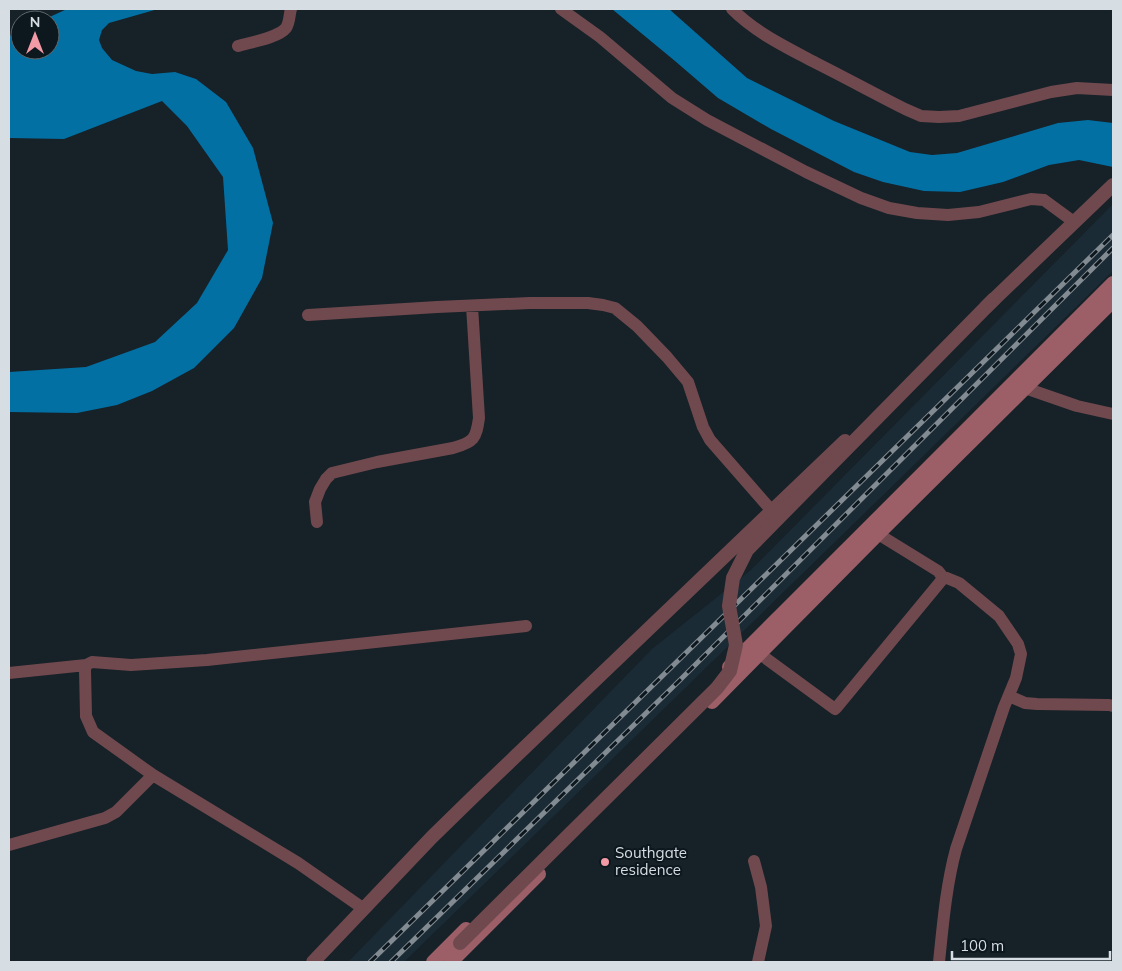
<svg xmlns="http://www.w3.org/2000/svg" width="1122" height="971" font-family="Mulish,sans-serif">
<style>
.built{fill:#1b2b36}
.water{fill:#0370a4}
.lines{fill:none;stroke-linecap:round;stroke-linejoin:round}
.minor{stroke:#6f494e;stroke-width:12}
.tertiary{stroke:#6f494e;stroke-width:14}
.secondary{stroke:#9c5f68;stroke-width:14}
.rail-casing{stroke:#828b91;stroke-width:5}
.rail{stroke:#0d171e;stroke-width:3;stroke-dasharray:9;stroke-linecap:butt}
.tertiary-bridge{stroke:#6f494e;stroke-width:14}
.poi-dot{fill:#f39aa7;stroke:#0d171e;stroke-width:2}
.labels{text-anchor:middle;stroke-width:4;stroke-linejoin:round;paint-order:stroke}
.poi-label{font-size:15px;fill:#d7dee3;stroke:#0d171e;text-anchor:start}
</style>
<rect width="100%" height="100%" fill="#162128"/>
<path class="built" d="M1113,204V271L404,962H348L652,649L751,570Z"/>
<path class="water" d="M67,9H158L109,23L102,30L99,40L102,48L112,60L136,71L152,74L175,72L196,79L226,102L253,148L273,223L262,278L234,328L194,368L152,391L117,405L77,413L9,412V372L86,367L155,342L197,303L228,250L223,177L187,126L162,101L64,139L9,138V36L20,31V50H50V20H43Z
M612,9H669L747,78L834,121L910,152L932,155L957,153L1058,123L1088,120L1113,123V167L1079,160L1049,165L1003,182L960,192L924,191L883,182L854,172L771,129L718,98L675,61Z"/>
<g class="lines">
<path class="minor" d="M561,9L600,37L672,98L707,120L806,172L861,198L889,208L917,213L948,215L979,212L1031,199L1044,200L1074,222
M732,9C756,33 786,47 816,63C846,78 875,94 905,109L921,116L939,117L959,116L1051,92L1077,88L1113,90
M238,46C251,42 278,38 286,28C290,22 289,15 291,9
M308,315L437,307L530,303H588L603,305L615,308L637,326L667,357L688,382L703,427L710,440L772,511
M1025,388L1077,406L1113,414
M317,522L315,502L320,489L326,479L332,473L377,462L453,448C474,442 476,439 479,418L472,306
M878,534L938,571L942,576L959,583L999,616L1018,644L1021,654L1016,678L1004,707L956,849C946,886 943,924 939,962
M760,654L835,709L837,707L941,581L942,576
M86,665L85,670L86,716L93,732L153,775L298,863L364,909
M9,673L86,665L92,662L131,665L207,660L526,626
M1009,696L1025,703L1037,704L1109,705L1113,706
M9,845L105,818L116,812L153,775
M754,861L761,887L766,926L758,962"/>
<path class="tertiary" d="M986,307L1113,185
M313,962L432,837L473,797L845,441"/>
<path class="secondary" d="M729,667L1113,283
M712,702L878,534L1113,301
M433,962L466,929
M451,962L539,874"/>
<defs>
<path id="rail" d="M370,962L1113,235
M391,962L680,680L1113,248"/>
</defs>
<use href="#rail" class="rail-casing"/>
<use href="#rail" class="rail"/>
<path class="tertiary-bridge" d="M460,943L717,688L730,671L736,645L729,606L733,578L747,550L994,299"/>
</g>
<circle class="poi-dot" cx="605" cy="862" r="5"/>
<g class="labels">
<g class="poi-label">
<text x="615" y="858">Southgate<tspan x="615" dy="17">residence</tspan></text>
</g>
</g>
<rect width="1122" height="971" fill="none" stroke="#d7dee3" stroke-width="20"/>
<g transform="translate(35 35)"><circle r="24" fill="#0d171e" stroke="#5e676d"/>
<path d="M0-4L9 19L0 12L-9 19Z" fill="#f39aa7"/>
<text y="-8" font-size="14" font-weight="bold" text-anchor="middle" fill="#d7dee3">N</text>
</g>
<path d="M952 951v8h158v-8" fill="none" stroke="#d7dee3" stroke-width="2.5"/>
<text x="960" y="951" font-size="15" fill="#d7dee3" stroke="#0d171e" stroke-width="4" paint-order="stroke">100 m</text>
</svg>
